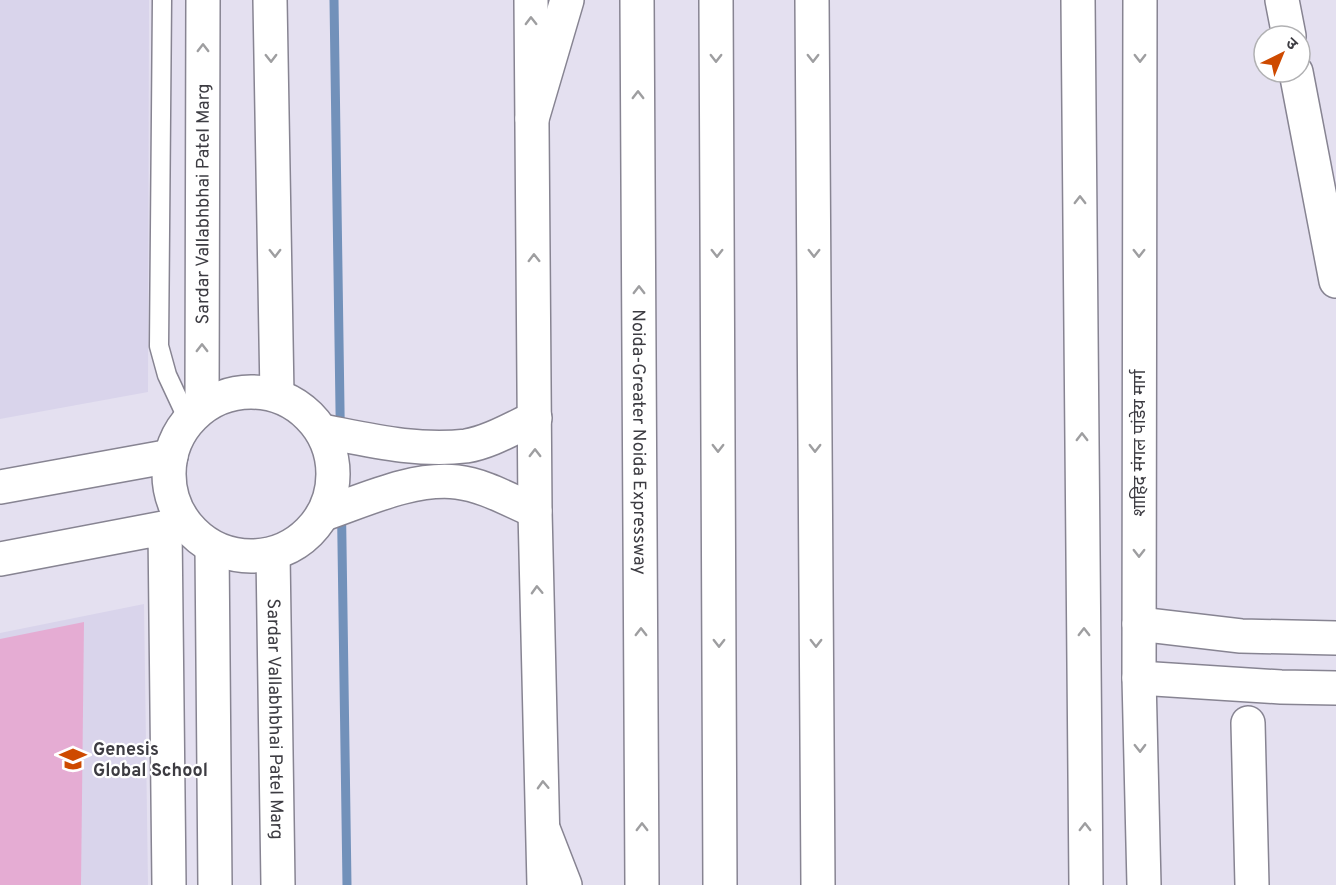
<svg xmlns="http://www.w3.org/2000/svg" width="1336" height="885" font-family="Overpass,'Noto Sans Devanagari',sans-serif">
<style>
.built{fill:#d9d4eb}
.garden{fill:#e5acd3}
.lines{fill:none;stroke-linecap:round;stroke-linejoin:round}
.stream{stroke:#7291ba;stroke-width:9}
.service-casing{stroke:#878492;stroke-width:21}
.minor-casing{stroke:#878492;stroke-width:36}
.tertiary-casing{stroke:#878492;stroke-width:36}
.trunk-casing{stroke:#878492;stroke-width:36}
.motorway-casing{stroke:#878492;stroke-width:36}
.service{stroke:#fff;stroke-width:18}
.minor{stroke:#fff;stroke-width:33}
.tertiary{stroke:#fff;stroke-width:33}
.trunk{stroke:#fff;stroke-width:33}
.motorway{stroke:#fff;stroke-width:33}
.oneway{stroke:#9e9ea0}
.labels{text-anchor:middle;stroke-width:4.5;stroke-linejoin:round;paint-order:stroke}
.street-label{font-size:18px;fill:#3d3c42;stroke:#fff}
.poi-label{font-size:18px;font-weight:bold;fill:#3d3c42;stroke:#fff;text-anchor:start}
</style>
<rect width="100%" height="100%" fill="#e4e0f0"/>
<path class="built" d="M0,0H149L148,392L0,419Z
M144,604L148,885H0V633Z"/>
<path class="garden" d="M84,622L81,885H0V639Z"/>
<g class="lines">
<path class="stream" d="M334,0L347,885"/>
<defs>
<path id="service" d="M162,0L159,346L167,375L188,420"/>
<path id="minor" d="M1282,0L1289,36
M1296,72L1336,281
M0,487L171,456
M165,528L169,885
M0,559L184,524
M1139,624L1241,636L1336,638
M1139,678L1281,687L1336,688
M1248,723L1252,885"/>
<g id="tertiary">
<path d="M270,0L277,395"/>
<path d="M531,0L535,511L544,885"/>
<path d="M812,0L818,885"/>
<path d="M1078,0L1086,885"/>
<path d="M1140,0L1139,678L1144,885"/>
<circle cx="251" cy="474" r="82"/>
<path id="s1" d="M202,406L203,0"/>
<path d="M322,431C369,440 418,452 466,446C490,442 513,428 535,418"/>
<path d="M324,514C365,500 413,477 457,482C484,485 511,501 535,511"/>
<path d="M212,547L215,885"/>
<path id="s2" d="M273,554L278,885"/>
</g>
<g id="trunk">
<path id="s3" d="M637,0L642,885"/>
<path d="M716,0L720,885"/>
</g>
<path id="motorway" d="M532,119L567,0
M544,831L565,885"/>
</defs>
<use href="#service" class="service-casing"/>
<use href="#minor" class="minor-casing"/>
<use href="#tertiary" class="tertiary-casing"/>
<use href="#trunk" class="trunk-casing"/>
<use href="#motorway" class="motorway-casing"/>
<use href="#service" class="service"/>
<use href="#minor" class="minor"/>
<use href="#tertiary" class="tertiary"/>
<use href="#trunk" class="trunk"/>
<use href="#motorway" class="motorway"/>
</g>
<defs><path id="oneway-chevron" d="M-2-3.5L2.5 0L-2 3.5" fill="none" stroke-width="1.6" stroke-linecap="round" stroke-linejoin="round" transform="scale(1.5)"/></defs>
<g class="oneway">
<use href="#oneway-chevron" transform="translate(531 21) rotate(-91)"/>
<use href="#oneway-chevron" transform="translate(203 48) rotate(-90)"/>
<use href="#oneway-chevron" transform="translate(271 58) rotate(89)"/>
<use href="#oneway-chevron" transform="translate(716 58) rotate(90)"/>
<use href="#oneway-chevron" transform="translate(813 58) rotate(90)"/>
<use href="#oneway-chevron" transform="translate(1140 58) rotate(90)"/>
<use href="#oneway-chevron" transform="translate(638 95) rotate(-90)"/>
<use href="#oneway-chevron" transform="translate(1080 200) rotate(-90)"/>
<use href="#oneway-chevron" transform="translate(275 253) rotate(89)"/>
<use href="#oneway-chevron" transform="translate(717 253) rotate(90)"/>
<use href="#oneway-chevron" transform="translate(814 253) rotate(90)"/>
<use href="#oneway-chevron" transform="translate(1139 253) rotate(90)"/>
<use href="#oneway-chevron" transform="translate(534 258) rotate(-91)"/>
<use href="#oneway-chevron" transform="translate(639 290) rotate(-90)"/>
<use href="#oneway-chevron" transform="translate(202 348) rotate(-90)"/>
<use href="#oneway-chevron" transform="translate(1082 437) rotate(-90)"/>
<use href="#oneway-chevron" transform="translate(718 448) rotate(90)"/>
<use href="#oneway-chevron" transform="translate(815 448) rotate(90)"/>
<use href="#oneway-chevron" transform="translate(535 453) rotate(-90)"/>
<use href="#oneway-chevron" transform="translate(1139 553) rotate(90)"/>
<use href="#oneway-chevron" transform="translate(537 590) rotate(-92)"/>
<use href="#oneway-chevron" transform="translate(641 632) rotate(-90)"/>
<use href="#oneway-chevron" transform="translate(1084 632) rotate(-90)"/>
<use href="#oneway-chevron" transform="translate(719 643) rotate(90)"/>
<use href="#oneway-chevron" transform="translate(816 643) rotate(90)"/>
<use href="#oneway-chevron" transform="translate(1140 748) rotate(89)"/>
<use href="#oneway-chevron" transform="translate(543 785) rotate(-92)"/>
<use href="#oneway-chevron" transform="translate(642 827) rotate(-90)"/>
<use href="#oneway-chevron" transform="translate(1085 827) rotate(-90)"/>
</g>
<defs>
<symbol id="school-bare" viewBox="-9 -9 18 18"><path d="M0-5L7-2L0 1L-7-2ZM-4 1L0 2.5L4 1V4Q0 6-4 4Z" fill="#ce4a00" stroke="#fff" stroke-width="2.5" paint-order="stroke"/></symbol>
</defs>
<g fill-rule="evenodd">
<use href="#school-bare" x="54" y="740" width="38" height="38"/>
</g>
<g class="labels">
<g class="street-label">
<text dy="6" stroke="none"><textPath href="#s1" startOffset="202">Sardar Vallabhbhai Patel Marg</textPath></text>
<text dy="6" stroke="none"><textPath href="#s3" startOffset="442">Noida-Greater Noida Expressway</textPath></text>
<text transform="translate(1139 443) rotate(-90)" y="6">शाहिद मंगल पांडेय मार्ग</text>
<text dy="6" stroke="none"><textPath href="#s2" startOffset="165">Sardar Vallabhbhai Patel Marg</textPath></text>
</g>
<g class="poi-label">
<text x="93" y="755">Genesis<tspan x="93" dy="21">Global School</tspan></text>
</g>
</g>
<g transform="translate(1282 54) rotate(43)"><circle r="28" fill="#ffffff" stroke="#b1b1b3" stroke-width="1.5"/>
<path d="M0-4.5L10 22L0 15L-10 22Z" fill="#ce4a00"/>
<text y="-9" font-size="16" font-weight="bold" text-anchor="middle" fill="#3d3c42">उ</text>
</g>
</svg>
